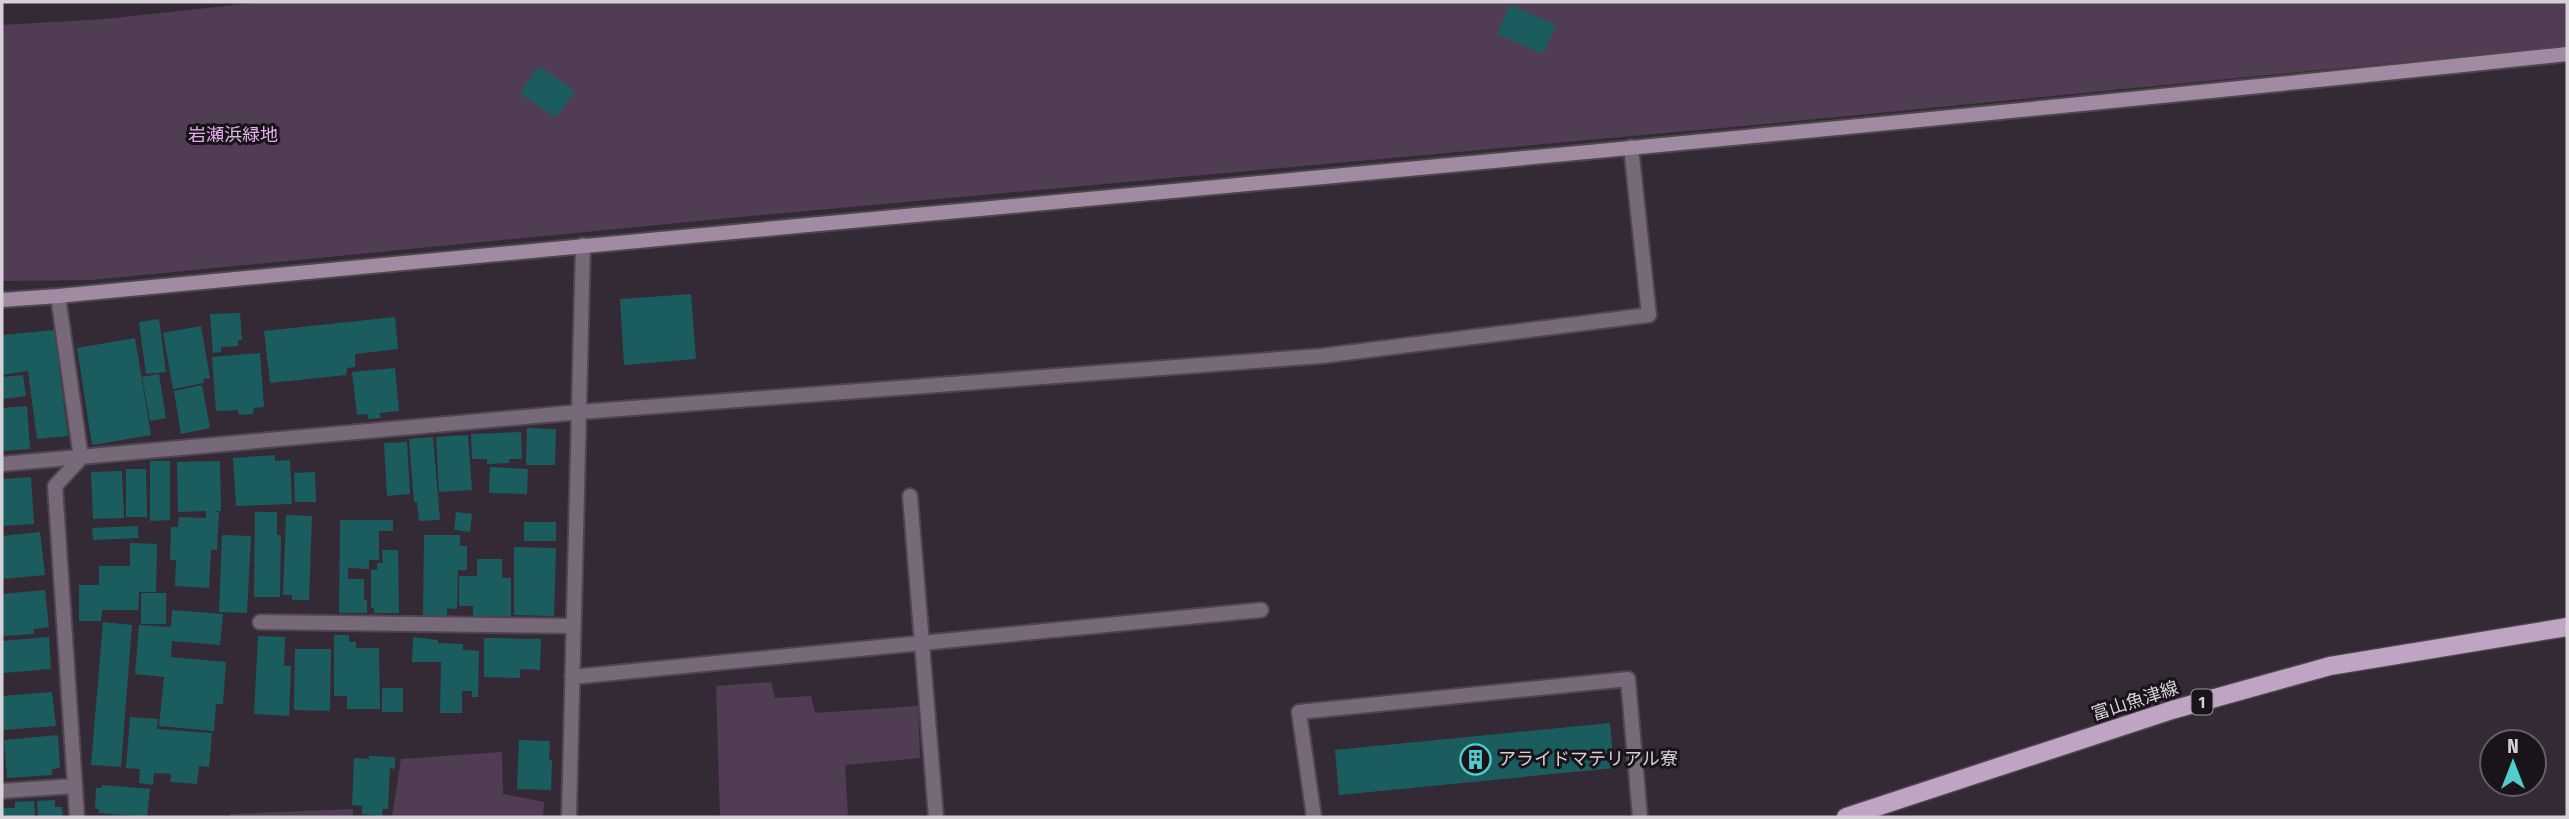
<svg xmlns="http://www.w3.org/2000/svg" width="2569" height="819" font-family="'Fira Sans Condensed','Noto Sans JP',sans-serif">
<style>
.green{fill:#503d53}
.building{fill:#1b5d5e}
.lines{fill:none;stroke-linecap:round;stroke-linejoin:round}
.street-casing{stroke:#4e454f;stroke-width:18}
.secondary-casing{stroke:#4e454f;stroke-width:18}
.primary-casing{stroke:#4e454f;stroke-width:21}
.street{stroke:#776979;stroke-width:14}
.secondary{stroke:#a08ba3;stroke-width:14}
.primary{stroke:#c0a4c4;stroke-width:18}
.labels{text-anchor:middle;stroke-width:6;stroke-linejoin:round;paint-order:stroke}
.shield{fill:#191419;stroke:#9d989e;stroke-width:2}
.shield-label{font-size:16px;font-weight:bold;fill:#d6d0d7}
.park-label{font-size:18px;fill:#e2b0e9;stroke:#191419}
.street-label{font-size:18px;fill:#d6d0d7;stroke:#191419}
.poi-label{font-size:18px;fill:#d6d0d7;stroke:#191419;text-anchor:start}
</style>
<rect width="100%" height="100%" fill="#342a35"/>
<path class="green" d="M264,2H2567V46L1754,125L740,217L91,280L2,281V25L105,19Z
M771,682L775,698L811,696L815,713L918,706L920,758L845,765L848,817H720L716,686Z
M502,752L503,794L544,802L543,817H392L401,759Z
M353,809V817H230V814Z"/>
<path class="building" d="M1510,5L1556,25L1543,54L1497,34Z
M539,66L575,91L556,118L520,93Z
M691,294L696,359L624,365L620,299Z
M240,313L242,340H238V346L221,347V352L213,353L210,314Z
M395,317L398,349L355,354V367L347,368L346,375L270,383L264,331Z
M159,319L166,372L146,374L139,322Z
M201,326L210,378L203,379L204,383L173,389L163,333Z
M54,330L68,436L37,439L28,371L2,375V335Z
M135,338L151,435L92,445L77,348Z
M260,353L264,407L254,408L253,414L239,415L238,410L216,411L212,357Z
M395,368L399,411L380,413L381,418L368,419V414L357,415L352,372Z
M159,374L166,418L150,421L142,377Z
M23,375L26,396L2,399V377Z
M202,385L210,428L181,434L174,391Z
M27,406L30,449L2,451V408Z
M527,428L556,429L555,465H526Z
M521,432L522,459H509V463L487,464V459H472L471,434Z
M468,435L472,490L439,492L436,437Z
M433,437L440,520L419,521L417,502H414L409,439Z
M407,442L410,494L387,496L384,443Z
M275,455V461L290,460L292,504L236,506L233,458Z
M150,461H170V520L150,521Z
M220,461L221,511H212L219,512L217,550H211L209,588L175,586L176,560H170L171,527H178L179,517L206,518V511L178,512L177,462Z
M490,467L528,469L527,494L489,493Z
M126,469H146L147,517H126Z
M122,471L124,518L93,519L91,472Z
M315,472L316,502H295L294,473Z
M31,477L34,524L2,526V479Z
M255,512H277V535H281L280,597H254Z
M456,512L472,514L470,532L454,530Z
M286,515L312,516L309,600H292V595H283Z
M340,520H393V531H379V560H369V569L348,568V579H364V600H367V613H339Z
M524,522H556V541H524Z
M138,526V538L93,540L92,528Z
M40,532L45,575L2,579V536Z
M222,535L251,536L247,613L219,612Z
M424,535H460V546H467V570H458L457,609L447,608V616L423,615Z
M130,543L157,544L156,592H139L138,610H102L101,621H79V585H99V566H130Z
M514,547L556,548L554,616L514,615Z
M382,550H398L399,613H374V608H371V570H377V563H383Z
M477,559H502V578H511V616H473V606H459V576H477Z
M45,590L49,627L34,629V634L2,636V594Z
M141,593H166V624H141Z
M172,610L223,614L220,645L172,641L171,657L226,662L223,704H216L214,731L159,726L164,677L135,674L139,625L171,627Z
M103,622L132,625L121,767L91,765Z
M334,635H349V642H356V648H379L380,709H347V696H334Z
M258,636L285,637L284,666H291L289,716L254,714Z
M49,637L51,669L3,673L2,641Z
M413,637L438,640V643L463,644V650L479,651L478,697H472V691H462V713H440L441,662H412Z
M484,638L541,639L540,670L520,669V678L484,677Z
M295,649H331L330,711L294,710Z
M382,688H403V712H382Z
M52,692L56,726L2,730V696Z
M130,717L158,719L157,729L212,733L209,767L199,766L197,784L170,782L171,774L154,773L153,785L139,783L140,769L126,768Z
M1610,723L1614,768L1339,795L1335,750Z
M58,735L60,768L52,769V775L7,778L4,740Z
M519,740L550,741L549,760H552L551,790L517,789Z
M369,756L395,757V769L390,768L388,809H383L382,816L362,814V806L352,805L354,758L369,759Z
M102,785L150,789L147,817L99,813V809H95L96,788H102Z
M55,800V807H62L63,817H38L37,801Z
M34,801L35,817H2V808H15V802Z"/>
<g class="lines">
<defs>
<path id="street" d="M58,296L81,458L55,486L77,817
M2,464L580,412L1321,356L1649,315L1631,147
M910,496L936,817
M260,622L574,626
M572,677L1261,610
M2,791L74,786
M569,817L583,245
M1314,817L1299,712L1628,679L1640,817"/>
<path id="secondary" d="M2,300L58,296C894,215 1732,143 2567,54"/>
<path id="primary" d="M1846,817L2172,710L2330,666L2567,627"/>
</defs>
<use href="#street" class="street-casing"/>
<use href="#secondary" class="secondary-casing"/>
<use href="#primary" class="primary-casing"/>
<use href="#street" class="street"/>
<use href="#secondary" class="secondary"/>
<use href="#primary" class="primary"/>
</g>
<defs>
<symbol id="building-ring" viewBox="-11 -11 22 22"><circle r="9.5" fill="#191419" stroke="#52cdcf" stroke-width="1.5"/><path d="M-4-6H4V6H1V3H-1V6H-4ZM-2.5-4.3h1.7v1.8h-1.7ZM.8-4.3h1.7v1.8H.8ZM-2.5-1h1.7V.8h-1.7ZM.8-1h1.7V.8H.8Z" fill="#52cdcf"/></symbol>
</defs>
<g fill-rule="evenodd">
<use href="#building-ring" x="1458" y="742" width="35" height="35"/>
</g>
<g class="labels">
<rect class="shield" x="2191.5" y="689.5" width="21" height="25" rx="5"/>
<g class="shield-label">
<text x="2202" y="708">1</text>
</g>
<g class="park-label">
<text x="233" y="141">岩瀬浜緑地</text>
</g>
<g class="street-label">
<text transform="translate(2135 701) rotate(-18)" y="6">富山魚津線</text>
</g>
<g class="poi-label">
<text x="1498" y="765">アライドマテリアル寮</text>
</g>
</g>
<rect width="2569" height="819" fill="none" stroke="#d6d0d7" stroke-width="7"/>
<g transform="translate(2513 763)"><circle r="33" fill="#191419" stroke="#655f65" stroke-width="2"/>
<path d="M0-5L12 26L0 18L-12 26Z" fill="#52cdcf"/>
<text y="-10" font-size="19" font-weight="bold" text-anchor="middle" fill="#d6d0d7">N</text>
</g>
</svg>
